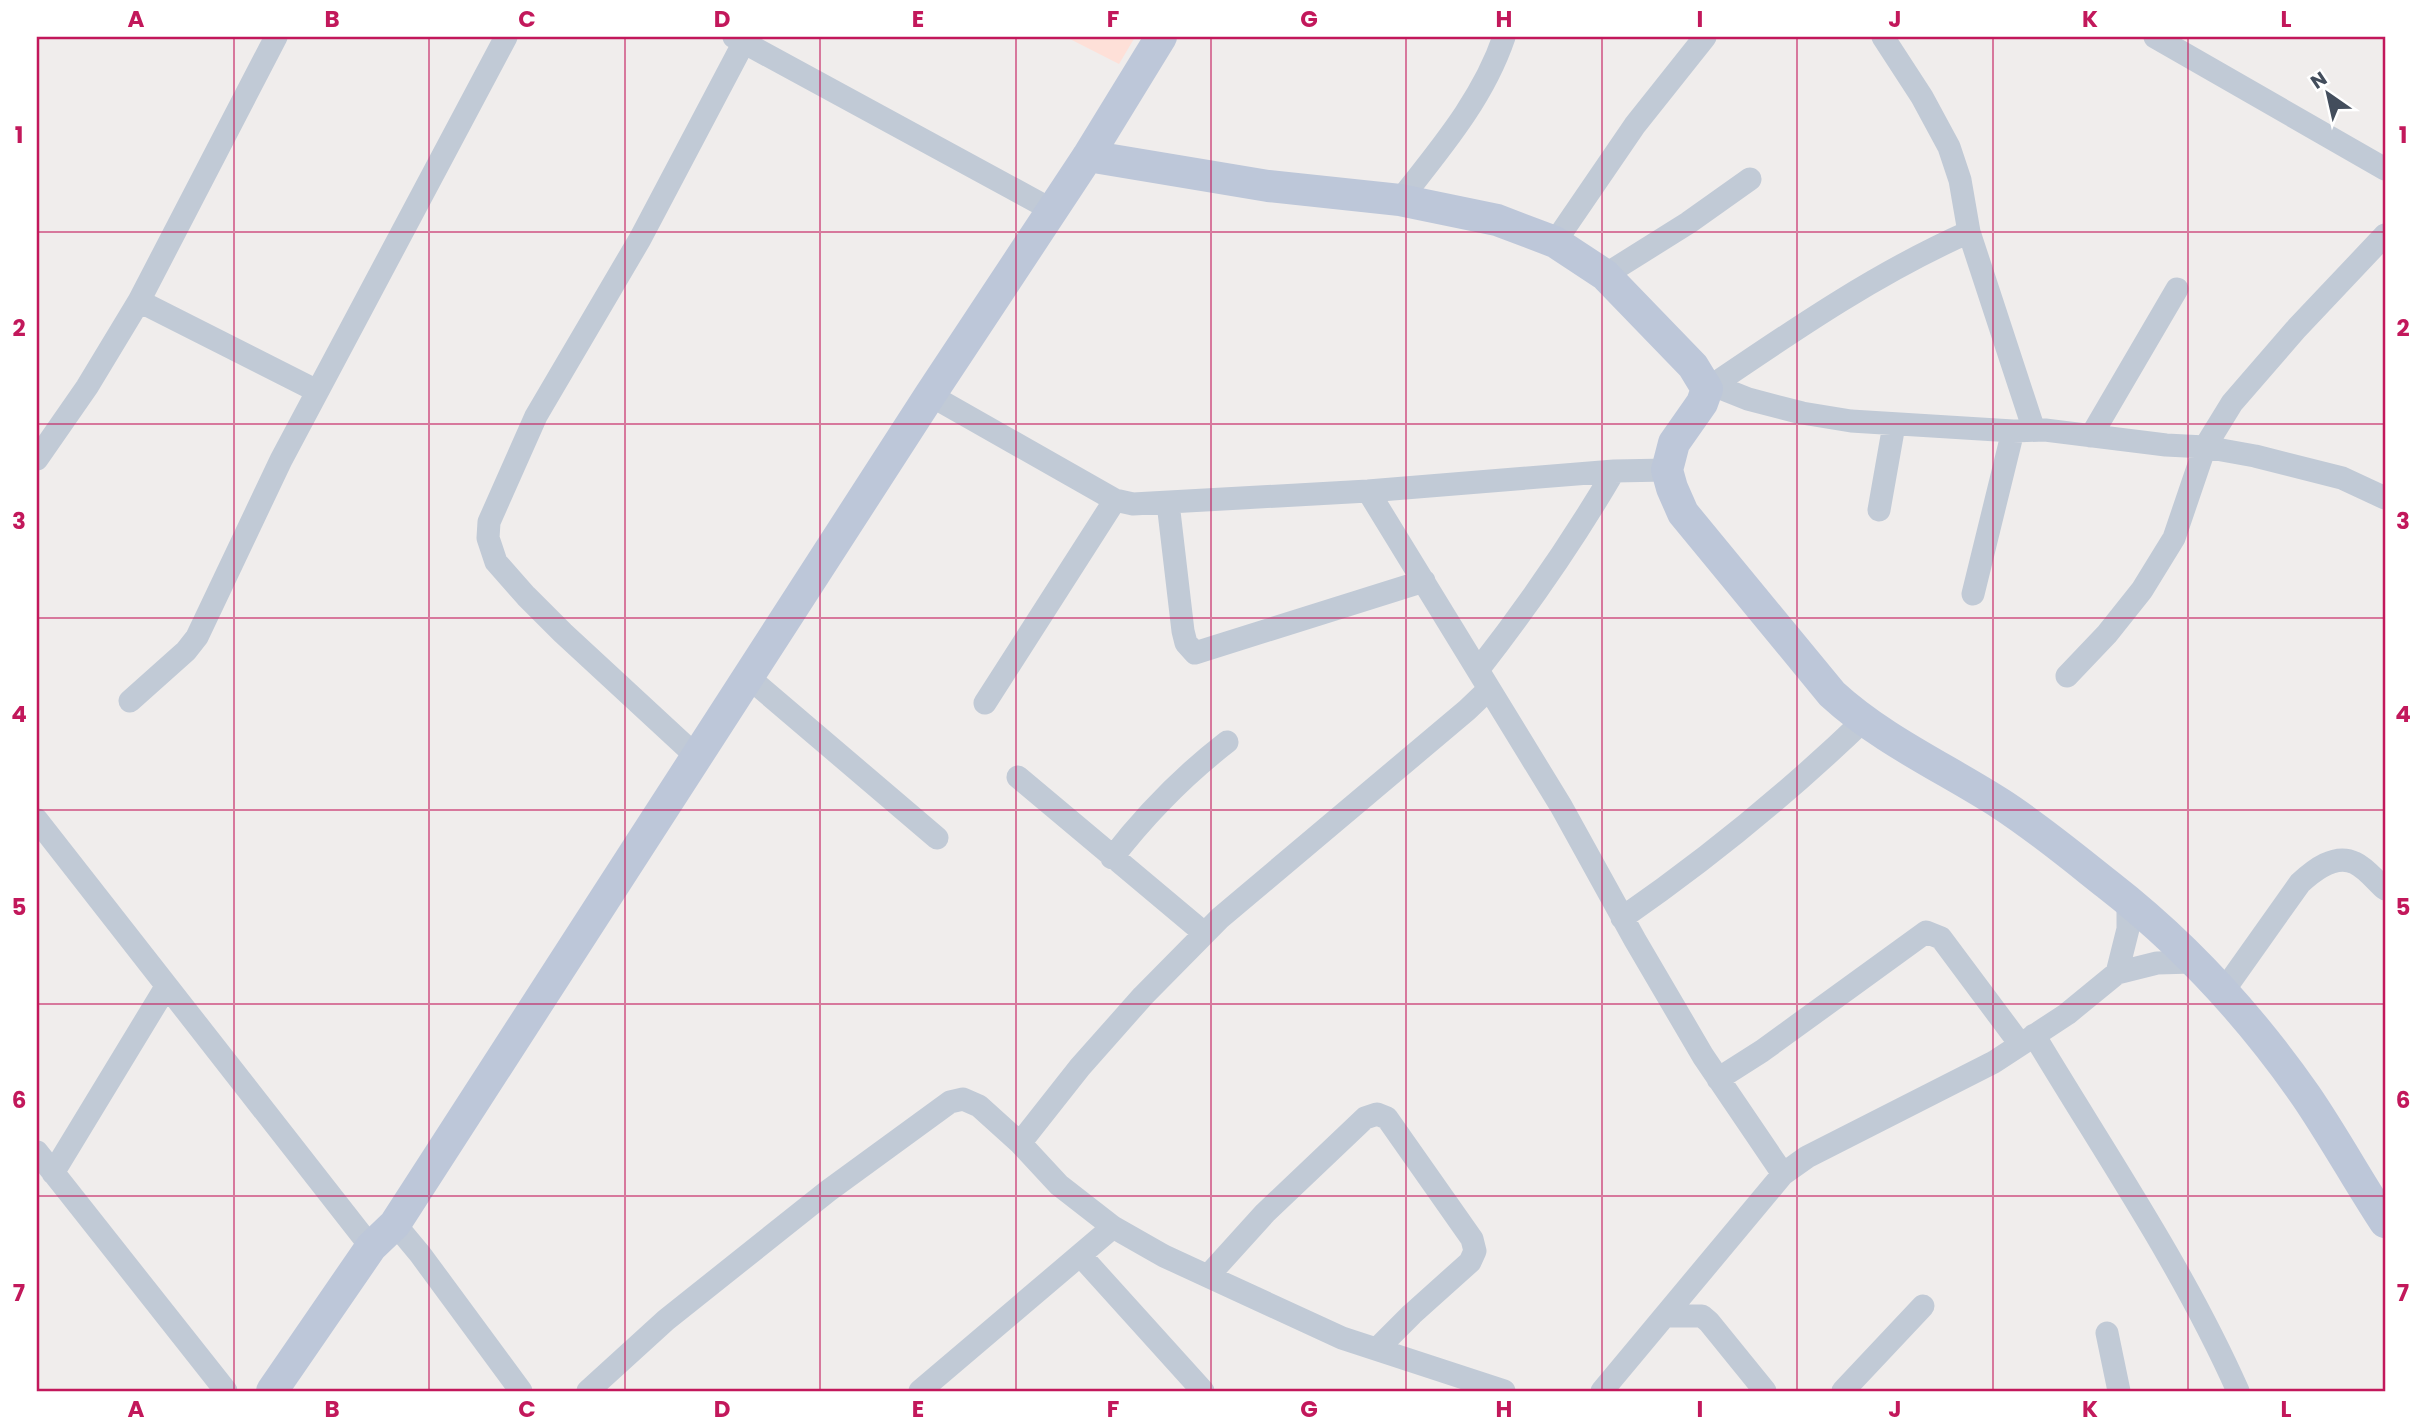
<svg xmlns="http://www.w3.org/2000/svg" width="2422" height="1428" font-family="Poppins,sans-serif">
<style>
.medical{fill:#fee0d8}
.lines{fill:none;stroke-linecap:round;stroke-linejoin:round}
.street{stroke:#c1cad6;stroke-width:23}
.secondary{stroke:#bdc7d9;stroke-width:32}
.grid{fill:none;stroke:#c2185b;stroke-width:2;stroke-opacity:0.55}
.neatline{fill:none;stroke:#c2185b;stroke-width:2.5}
.grid-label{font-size:23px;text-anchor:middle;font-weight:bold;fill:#c2185b}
</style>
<rect width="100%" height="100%" fill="#f0edec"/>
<path class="medical" d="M1066,37H1135L1119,64Z"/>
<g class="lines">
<path class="street" d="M734,37L1052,210
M1883,37L1922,97L1949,147L1960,180L1969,232L2034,430
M2155,37L2385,169
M1400,200C1440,149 1483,99 1504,37
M1555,242L1635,125L1705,37
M1605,275L1688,223L1750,179
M139,301L317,391
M1713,385L1748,399L1802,413L1851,421L2013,431L2045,430L2166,445L2205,447L2255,456L2342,478L2385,498
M1707,389C1791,332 1876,273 1969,232
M930,395L1115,500L1133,504L1368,491L1614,471L1667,470
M2091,436L2177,289
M37,459L87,387L139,301L276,37
M1368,491L1561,806L1635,940L1703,1056L1783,1174
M1168,503L1183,631L1186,643L1195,653L1424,581
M1879,510L1894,425
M1973,594L2013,431
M1478,670C1528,606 1573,541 1614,471
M747,676L937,838
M2067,676L2107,634L2142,590L2174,538L2205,447L2232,403L2297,328L2385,235
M130,701L186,651L197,637L281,460L506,37
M985,703L1115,500
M696,756L563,633L526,596L496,562L488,538L489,522L536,416L640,239L744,42
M1018,777L1204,933
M37,820L371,1247
M1112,858C1146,814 1183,776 1227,742
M1622,918C1709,858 1788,793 1864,720
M2117,973L2128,929V901
M2222,993L2300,883C2314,870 2335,853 2355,863C2366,868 2376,881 2385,889
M2034,1035C2104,1152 2183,1267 2238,1391
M1718,1079L1762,1051L1926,932L1941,938L2020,1044
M1020,1143L1080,1067L1143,996L1220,918L1467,710L1489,689
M37,1152L226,1391
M53,1173L166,987
M395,1224L420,1254L521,1391
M1081,1256L1203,1391
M1208,1276L1265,1213L1365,1118L1377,1114L1387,1118L1472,1239L1475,1251L1470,1262L1412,1314L1377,1349
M1666,1316H1702L1709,1322L1765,1391
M2107,1333L2119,1391
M588,1391L666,1320L828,1191L950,1102L963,1099L979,1106L1020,1143L1059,1185L1113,1227L1164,1256L1342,1338L1504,1391
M920,1391L1113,1227
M1602,1391L1783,1174L1807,1157L1994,1062L2067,1014L2117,973L2157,963L2194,962
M1843,1391L1923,1306"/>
<path class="secondary" d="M1088,156L1268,186L1400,200L1497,220L1555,242L1605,275L1693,366L1707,389L1702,403L1674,443L1667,470L1672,488L1683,513L1832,694C1882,740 1945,768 2001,804C2038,828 2073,857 2107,884C2183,943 2251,1017 2306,1096C2334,1137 2358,1181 2385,1222
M272,1391L371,1247L395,1224L930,395L1088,156L1161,37"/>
</g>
<path class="grid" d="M234,37V1391M429,37V1391M625,37V1391M820,37V1391M1016,37V1391M1211,37V1391M1406,37V1391M1602,37V1391M1797,37V1391M1993,37V1391M2188,37V1391M37,232H2385M37,424H2385M37,618H2385M37,810H2385M37,1004H2385M37,1196H2385"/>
<rect width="2422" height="1428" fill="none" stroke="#ffffff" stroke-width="77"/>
<g transform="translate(2328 94) rotate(326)" stroke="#ffffff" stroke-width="5" paint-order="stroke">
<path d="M0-5L12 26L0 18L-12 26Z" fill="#434d5c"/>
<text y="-10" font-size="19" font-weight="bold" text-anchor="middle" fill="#434d5c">N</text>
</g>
<rect x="38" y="38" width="2346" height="1352" class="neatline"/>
<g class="grid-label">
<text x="136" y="27">A</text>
<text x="332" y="27">B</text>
<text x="527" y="27">C</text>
<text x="722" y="27">D</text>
<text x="918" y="27">E</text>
<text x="1113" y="27">F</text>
<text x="1309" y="27">G</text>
<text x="1504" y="27">H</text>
<text x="1700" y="27">I</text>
<text x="1895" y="27">J</text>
<text x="2090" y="27">K</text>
<text x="2286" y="27">L</text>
<text x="19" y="143">1</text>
<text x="2403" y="143">1</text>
<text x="19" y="336">2</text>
<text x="2403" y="336">2</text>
<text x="19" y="529">3</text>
<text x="2403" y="529">3</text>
<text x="19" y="722">4</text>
<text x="2403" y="722">4</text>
<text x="19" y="915">5</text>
<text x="2403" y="915">5</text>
<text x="19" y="1108">6</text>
<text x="2403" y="1108">6</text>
<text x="19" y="1301">7</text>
<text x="2403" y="1301">7</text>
<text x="136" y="1417">A</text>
<text x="332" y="1417">B</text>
<text x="527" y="1417">C</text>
<text x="722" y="1417">D</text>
<text x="918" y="1417">E</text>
<text x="1113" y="1417">F</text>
<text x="1309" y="1417">G</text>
<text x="1504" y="1417">H</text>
<text x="1700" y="1417">I</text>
<text x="1895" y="1417">J</text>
<text x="2090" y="1417">K</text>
<text x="2286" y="1417">L</text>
</g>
</svg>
